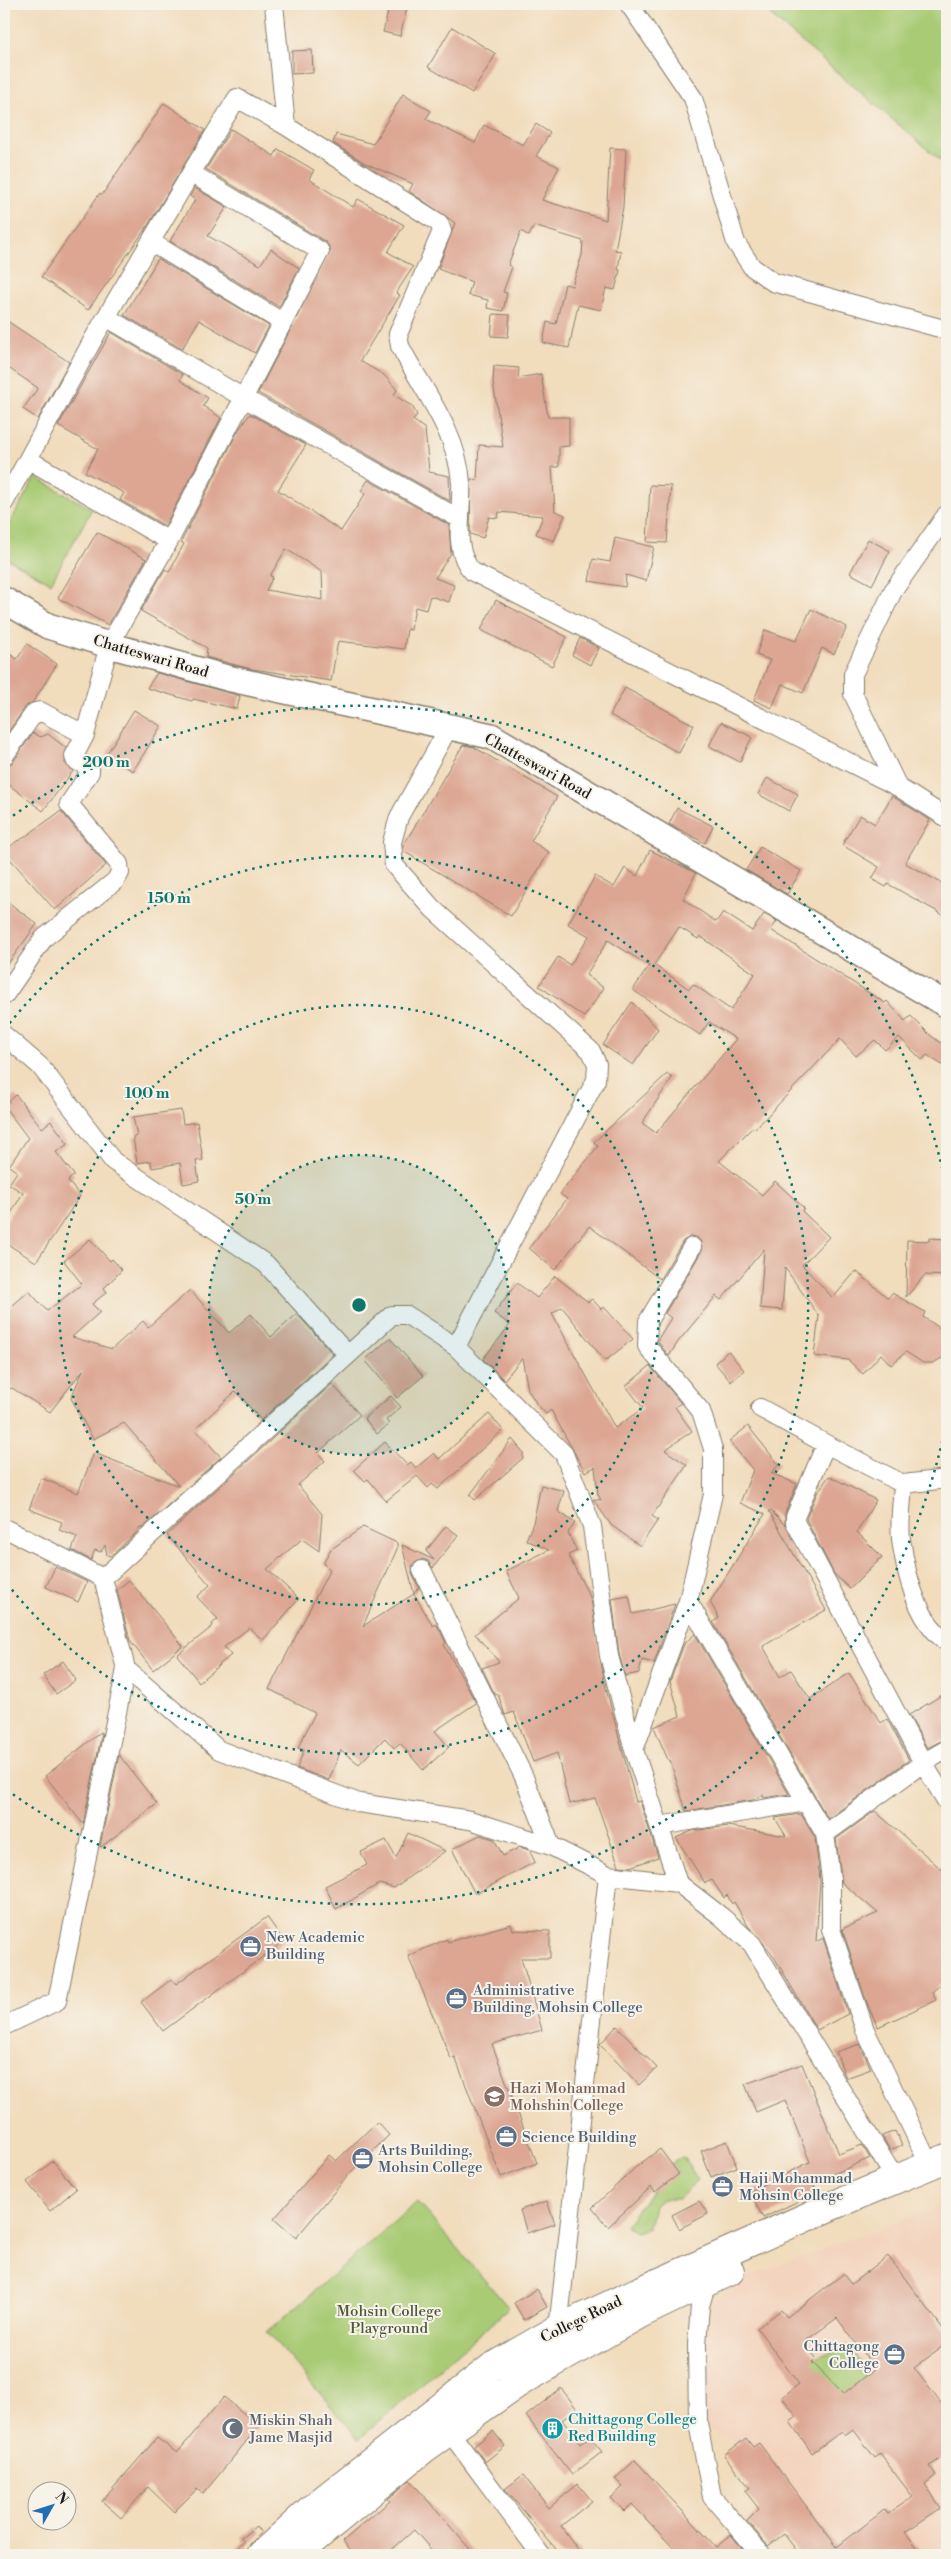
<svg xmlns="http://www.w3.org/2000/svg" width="951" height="2559" font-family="'Libre Bodoni',serif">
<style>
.built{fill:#f3d4be}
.green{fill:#a9cb74;stroke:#627448}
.building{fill:#dca692;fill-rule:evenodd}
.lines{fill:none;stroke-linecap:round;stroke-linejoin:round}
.street-casing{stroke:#867c6c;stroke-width:20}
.secondary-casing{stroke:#867c6c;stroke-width:28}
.primary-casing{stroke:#867c6c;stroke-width:30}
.street{stroke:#fff;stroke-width:18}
.secondary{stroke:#fff;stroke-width:25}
.primary{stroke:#fff;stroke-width:28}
.ring{fill:none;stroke:#0f766e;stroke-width:2.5;stroke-dasharray:2.5 5}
.labels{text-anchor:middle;stroke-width:4;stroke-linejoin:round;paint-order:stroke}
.street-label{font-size:15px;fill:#1c1c1c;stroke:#f7f3e8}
.service-label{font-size:15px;fill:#4e5e75;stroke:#f7f3e8;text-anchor:start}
.education-label{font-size:15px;fill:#785e54;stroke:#f7f3e8;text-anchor:start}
.park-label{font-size:15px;fill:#4d593b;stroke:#f7f3e8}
.culture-label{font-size:15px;fill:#0d838f;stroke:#f7f3e8;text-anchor:start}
.worship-label{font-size:15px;fill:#5b616d;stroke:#f7f3e8;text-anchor:start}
.centre{fill:#0f766e;stroke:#f7f3e8;stroke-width:2.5}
.ring-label{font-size:15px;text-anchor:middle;font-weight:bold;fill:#0f766e;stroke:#f7f3e8;stroke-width:4;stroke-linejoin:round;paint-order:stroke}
</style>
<rect width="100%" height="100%" fill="#f7f3e8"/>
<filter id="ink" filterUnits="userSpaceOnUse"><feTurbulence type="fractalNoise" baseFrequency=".02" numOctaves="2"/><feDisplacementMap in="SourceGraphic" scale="10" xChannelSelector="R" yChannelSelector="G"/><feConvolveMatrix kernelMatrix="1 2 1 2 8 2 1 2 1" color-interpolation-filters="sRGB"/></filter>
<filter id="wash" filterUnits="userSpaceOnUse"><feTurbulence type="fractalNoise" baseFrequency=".0096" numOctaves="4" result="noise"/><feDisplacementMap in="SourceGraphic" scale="20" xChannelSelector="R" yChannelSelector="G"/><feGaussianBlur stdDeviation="1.12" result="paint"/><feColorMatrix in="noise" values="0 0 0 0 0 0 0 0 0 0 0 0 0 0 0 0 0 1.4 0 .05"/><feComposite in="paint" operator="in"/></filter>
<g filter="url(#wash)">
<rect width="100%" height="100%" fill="#f1dcbc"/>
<path class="built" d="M947,2204V2555H821L772,2493L742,2444L698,2423L697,2344L714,2300L746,2277Z"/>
<path class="green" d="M757,4H947V166Z
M35,477L92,509L51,583L4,557V534Z
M684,2158L698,2180L679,2199H663L654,2205L649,2228L636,2232L625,2226L675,2160Z
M417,2202L509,2308L359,2439L267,2332Z
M846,2345L876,2381L823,2422L809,2361Z"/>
<g id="blocks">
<path class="building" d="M390,4H408L400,36L383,32Z
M452,27L496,54L472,93L428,67Z
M312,50L313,73L292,74V51Z
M403,94L431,111L426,119L475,143L484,125L523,145L536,124L550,133L536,156L559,167L542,200L606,220L610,148L626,149L623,207L615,250L621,251L618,269L620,270L615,290L606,288L601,310L578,305L569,348L543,343L547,322L556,324L565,284L572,286L582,255L583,241L534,226L529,236L521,231L508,265L512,267L503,292L507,293L503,311L487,308L488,300L468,295L472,282L438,269L455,223L409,191L413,184L365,163L333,143L336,134L373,144Z
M164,103L205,130L147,227L88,310L41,277L100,193L102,195Z
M231,129L274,156L278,149L314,170L309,179L353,207L358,199L404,225L388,252L413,267L396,293L400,295L360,361L384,375L397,390L394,395L412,406L417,415L413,420L425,429L429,472L449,476L450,501L258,393L331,250L326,242L206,169Z
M195,188L227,207L208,236L260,265L271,249L299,268L279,307L170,241L195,200L190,196Z
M158,259L269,326L255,353L199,320L182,349L124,315Z
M493,314L510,315L508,337L491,336Z
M4,319L69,362L38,419L23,409L38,388L4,365Z
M111,332L183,375L180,380L208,398L203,406L221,418L165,526L120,500L124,493L85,472L98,449L58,426Z
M494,366L519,368L518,378L541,374L548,417H569V446L559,447V467H552L555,511L565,515L554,541L536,534L543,516L499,512L498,518L489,517L483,538L470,534L471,479L477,480L479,445L503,447L493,382Z
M250,414L306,445L278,490L341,531L365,494L361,491L368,480L449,525L451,553L435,578L454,585L449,602L430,596L426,610L415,607L411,630L407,629L404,649L338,641L331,681L247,668L206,657L207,648L141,611L165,569L169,572L184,544L181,542L239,429ZM286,549L322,572L323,600L266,590L273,577L270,576Z
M650,485L671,486L667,543L647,542Z
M97,532L146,559L108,625L58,598Z
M615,538L654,547L646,581L626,575L625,587L589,581L593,559L610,562Z
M868,539L890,551L872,585L850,573Z
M496,600L567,637L552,666L481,630Z
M811,609L847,627L834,654L822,648L803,693L782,684L772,708L754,700L770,660L756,655L765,630L796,641Z
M580,638L599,648L590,665L572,655Z
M27,644L57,664L33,702L26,706L4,738V650L17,659Z
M157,673L240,696L237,709L193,699L192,701L147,688Z
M625,688L694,725L679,753L610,715Z
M134,710L161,726L133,771L106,755Z
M721,722L752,737L740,762L709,746Z
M33,733L41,737L48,734L66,748L65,763L73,771L43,811L4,781V767L13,762Z
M463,745L474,747L557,797L531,841L549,852L511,916L403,851V846Z
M767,778L798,794L789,811L758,794Z
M892,796L930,820L905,863L947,886V917L888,884L886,887L872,879L879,867L842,845L860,815L875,824Z
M677,808L713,826L705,843L669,824Z
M61,811L106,865L55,910L4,852L18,840L19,841Z
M760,847L801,871L787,894L746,870Z
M650,850L696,873L683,899L716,922L723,912L752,931L764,914L777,921L771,930L885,1003L887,1001L905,1021L911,1016L931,1036L947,1047V1068L927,1055L922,1060L899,1037L885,1050L875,1040L856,1056L840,1039L755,1129L753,1127L719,1161L762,1195L775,1181L804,1208L802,1211L829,1237L802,1265L833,1298L856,1271L888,1298L892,1293L925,1312L923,1317L943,1330L947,1337V1350L942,1358L933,1363H923L906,1352L891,1365L881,1354L863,1374L848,1360L814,1356L819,1316L785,1268L782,1310L760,1308L764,1249L721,1300L716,1296L678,1342L669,1356L658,1342V1339L671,1318L665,1313L701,1252V1242L698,1238L692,1236L683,1241L660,1279L589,1226L555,1270L529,1248L567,1199L560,1194L598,1146L594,1142L667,1074L672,1078L642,1123L656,1133L736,1039L709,1022L700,1035L633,990L649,966L608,940L586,975L604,988L584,1017L539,986L558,957L570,965L589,936L568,924L595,876L614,887L625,868L637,876ZM679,927L698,939L700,936L755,974L731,1010L693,984L689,989L654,965Z
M4,899L37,924L4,969Z
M632,1002L658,1029L633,1065L603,1045Z
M16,1095L42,1128L51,1121L68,1144L56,1152L74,1175L68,1181L80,1196L36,1262L4,1242V1225L23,1193L9,1184L17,1172L9,1166L28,1138L4,1106Z
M181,1110L183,1124L197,1122L203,1160L196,1161L199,1181L183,1184L180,1163L152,1168L151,1161L137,1163L133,1137L137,1136L133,1117Z
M930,1238L947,1239V1276L925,1275L906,1297L907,1240L929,1241Z
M90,1239L110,1261L112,1259L122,1270L104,1288L107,1292L92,1304L100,1312L72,1337L112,1349L143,1321L148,1327L190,1290L229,1333L251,1314L271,1337L297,1314L333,1354L261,1420L236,1391L195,1429L221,1457L143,1528L140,1527L136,1533L111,1556L107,1555L105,1545L101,1552L95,1550L91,1560L72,1550L77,1537L59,1530L62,1522L29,1509L41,1478L78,1493L94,1453L179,1486L124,1423L93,1439L71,1398L83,1370L50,1412L12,1388L10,1389L4,1382V1313L29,1291L47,1311L82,1284L64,1261Z
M555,1276L588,1302L592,1299L601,1309L604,1307L633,1339L605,1361L562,1307L552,1314L615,1428L643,1408L626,1386L650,1366L681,1403L675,1407L692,1431L665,1450L687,1465L652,1516L658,1520L640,1546L611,1525L593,1499L601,1500L598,1495L595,1467L585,1472L551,1410L546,1414L536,1403L528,1390L522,1358L504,1380L483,1359L510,1325L494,1313L517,1283L537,1298Z
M390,1338L423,1376L397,1398L365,1360Z
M728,1351L744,1370L731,1382L715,1363Z
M332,1384L360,1415L318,1453L325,1461L298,1485L322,1514L319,1551L302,1539L267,1569L299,1599L263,1640L249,1628L224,1647L231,1655L199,1682L177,1655L213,1626L212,1624L218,1619L197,1597L210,1585L167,1535Z
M391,1396L401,1407L386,1420L389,1424L377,1434L364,1418Z
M489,1414L503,1430L438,1489L432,1484L428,1488L417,1476L386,1501L368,1479L365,1481L354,1470L385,1442L407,1465L411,1462L416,1468L434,1453L439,1459Z
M748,1426L779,1465L771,1473L797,1484L785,1513V1525L770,1510L769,1511L826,1610L763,1646L780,1677L791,1670L810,1699L849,1673L881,1723L887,1719L909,1760L828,1819L713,1622L719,1618L710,1602L765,1514L740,1503L753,1470L729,1441Z
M512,1439L523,1452V1458L475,1500L470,1495Z
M829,1476L876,1500L857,1532L882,1557L850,1589L834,1574L806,1519L817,1493Z
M541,1485L564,1491L558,1511L575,1523L568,1533L577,1551L568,1555L591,1599L604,1681L636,1802L640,1801L658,1857L630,1867L619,1866L595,1798L569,1804L557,1753L533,1762L514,1712L505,1715L498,1694L495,1695L482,1668L499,1662L475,1634L519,1598L506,1571L549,1550L526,1540L533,1523Z
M446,1526L458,1535L433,1568L428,1561L423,1559L413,1564L412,1574L419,1587L414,1594L402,1545L434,1560L426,1551Z
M363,1527L397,1543V1549L363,1626L414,1594L433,1626L436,1624L441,1632L446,1643L444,1645L476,1703L435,1731L449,1747L423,1770L400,1743L394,1748L385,1738L359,1764L341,1750L329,1780L297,1768L304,1750L298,1748L315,1713L269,1689L330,1569L323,1564L330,1550Z
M55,1567L87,1582L78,1602L46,1587Z
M129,1580L183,1646L153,1670L130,1641L117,1590Z
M629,1596L633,1614L675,1604L654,1663L642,1660L639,1673L625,1676L619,1654L612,1599Z
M695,1634L789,1794L764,1798L763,1795L753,1800L686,1811L670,1760H668L654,1727L680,1716L670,1681L684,1644Z
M63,1661L76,1680L56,1694L43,1675Z
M947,1692V1738L927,1748L909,1715Z
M101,1732L102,1733L83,1824L45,1776Z
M119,1755L157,1804L101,1847L100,1846Z
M875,1811L947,1874V1979L932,1992L936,2000L878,2027L869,2008L842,1929L878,1913L842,1883L836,1839Z
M801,1814L815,1838L820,1880L816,1942L823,1938L848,2014L817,2030L771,1952L748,1926L734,1902L732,1904L727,1895L724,1898L712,1880L705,1883L676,1838L692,1831L728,1826L786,1836L775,1818Z
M408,1833L445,1851L394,1888L379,1884L336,1909L325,1886L367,1865L361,1852L386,1840L396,1858Z
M480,1835L494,1839L503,1856L520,1847L529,1850L535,1862L475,1894L452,1849Z
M267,1917L284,1941L163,2031L141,2002L172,1979L176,1984Z
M511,1924L513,1930L550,1931V1958H521L542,2030L492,2044L537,2163L501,2177L455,2057L451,2059L408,1956L447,1939L448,1942Z
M617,2026L657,2068L639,2085L600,2044Z
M860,2044L871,2069L846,2078L836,2052Z
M802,2064L839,2154L862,2145L870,2158L813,2183L817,2192L763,2218L750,2191L810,2162L785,2100L756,2112L745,2084Z
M377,2122L389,2135L350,2173L296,2238L274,2219L329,2155L336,2161Z
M895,2131L902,2145L890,2150L882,2136Z
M727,2141L737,2167L711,2177L701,2151Z
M660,2149L679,2174L655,2192L651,2187L608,2227L592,2208L636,2167Z
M53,2161L76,2189L50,2211L27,2182Z
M547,2201L555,2224L527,2233L520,2210Z
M699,2201L708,2214L679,2229L672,2215Z
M888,2256L947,2334V2343L914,2368L947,2411V2454L930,2466L936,2475L925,2484L941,2508L905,2532L923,2555H800L784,2534L768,2546L747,2521L759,2509L745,2491L750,2488L724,2455L746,2438L753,2447L759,2443L837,2547L884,2510L888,2514L913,2497L880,2454L875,2458L853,2429L845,2435L842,2431L812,2453L790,2422L797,2417L782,2397L799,2384L757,2328L781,2310L787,2317L843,2274L851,2284ZM837,2318L875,2369L843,2394L812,2362L816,2358L804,2342Z
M537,2289L547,2307L524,2320L514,2303Z
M561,2388L577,2409L562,2420L581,2444L590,2437L602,2452L572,2475L526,2416Z
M224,2397L259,2426L203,2494L197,2489L174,2512L148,2487L121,2518L102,2501L157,2438L177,2453Z
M493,2431L505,2446L485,2462L474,2446Z
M635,2460L716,2547L731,2535L748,2555H680L632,2504L624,2511L611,2498L623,2487L615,2479Z
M523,2475L549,2508L578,2484L592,2501L561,2526L582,2555H561L505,2489Z
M410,2480L475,2555H436L414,2530L386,2555H355L343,2541L390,2501L388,2499Z
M256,2526L261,2533L250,2544L246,2555H229L244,2542L241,2538Z"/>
</g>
</g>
<g filter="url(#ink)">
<use href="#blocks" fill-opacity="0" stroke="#867c6c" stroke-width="1"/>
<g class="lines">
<defs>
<path id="street" d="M274,4L286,126L439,223L442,231L398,334L400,346C422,389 458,433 461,483C463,511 451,551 473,572L898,787
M629,4L693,98L736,243L752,267L773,282L947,330
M191,173L237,98L286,126
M151,242L282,322
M106,317L242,397L460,519
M29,460L169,541
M4,503L95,336L191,173L320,251L169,541L109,645L85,735L74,756L75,760L90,768V772L69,804L119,864L120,873L115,881L44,938L4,996
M947,514L893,591L853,674V694L898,787L947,818
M449,727L399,817L392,842L394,865L433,909L591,1051L597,1064L596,1080L456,1347L564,1454L592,1526L609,1656L634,1750L678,1883
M4,756L35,712L40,711L85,735
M4,1035L40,1066L113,1161L266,1264L348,1355
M760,1408L826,1444L795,1517V1522L923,1763L947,1802
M826,1444L903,1484
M947,1479L903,1484C902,1502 899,1522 901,1539C906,1575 917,1621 947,1642
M4,1528L103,1578L126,1669L219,1750L359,1803L470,1820L551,1846L608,1875L678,1883L722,1917L752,1944L896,2180
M422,1570L524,1777L551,1846
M103,1578L392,1315H407L456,1347
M688,1601L825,1834L831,1879V1929L865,2030L930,2166
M634,1750L688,1601L713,1494V1449L701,1411L647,1346L648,1321L692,1247
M659,1826L806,1802
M825,1834L923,1763L947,1749
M4,2026L57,2001L126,1669
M707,2281L700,2306L697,2344L698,2423L712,2497L762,2555
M558,2329L608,1875
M449,2431L541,2555"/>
<path id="secondary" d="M4,600L48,626L109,645L227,678L491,736L947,1005"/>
<path id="primary" d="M261,2555L310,2510L492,2367L558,2329L637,2292L834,2205L947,2158
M295,2555L425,2448L520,2382L640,2314L730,2271"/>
</defs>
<use href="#street" class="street-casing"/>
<use href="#secondary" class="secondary-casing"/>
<use href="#primary" class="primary-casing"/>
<use href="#street" class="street"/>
<use href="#secondary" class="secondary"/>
<use href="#primary" class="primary"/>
</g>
</g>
<circle cx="359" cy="1305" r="150" fill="#0f766e" fill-opacity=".12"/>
<g class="ring">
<circle cx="359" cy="1305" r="150"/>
<circle cx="359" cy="1305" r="300"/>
<path d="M5 1029A449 449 0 1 1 5 1581"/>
<path d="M947 1419A599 599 0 0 1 7 1790M7 820A599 599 0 0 1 947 1191"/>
</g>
<defs>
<symbol id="office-disc" viewBox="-11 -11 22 22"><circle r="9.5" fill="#5c6f8a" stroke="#f7f3e8"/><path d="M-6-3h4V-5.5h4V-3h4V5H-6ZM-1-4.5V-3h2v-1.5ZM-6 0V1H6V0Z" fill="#fff"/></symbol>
<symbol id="university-disc" viewBox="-11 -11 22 22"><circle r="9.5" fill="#8d6e63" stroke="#f7f3e8"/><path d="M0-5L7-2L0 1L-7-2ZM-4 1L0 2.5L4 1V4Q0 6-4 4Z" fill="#fff"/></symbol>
<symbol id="building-disc" viewBox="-11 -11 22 22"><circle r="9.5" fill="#0f9aa8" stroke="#f7f3e8"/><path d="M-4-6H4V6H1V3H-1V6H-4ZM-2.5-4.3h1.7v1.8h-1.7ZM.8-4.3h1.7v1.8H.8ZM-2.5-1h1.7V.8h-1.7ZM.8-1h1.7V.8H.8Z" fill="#fff"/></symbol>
<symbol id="mosque-disc" viewBox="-11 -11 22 22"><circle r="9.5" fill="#6b7280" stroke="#f7f3e8"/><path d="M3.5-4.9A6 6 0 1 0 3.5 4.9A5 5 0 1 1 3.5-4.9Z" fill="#fff"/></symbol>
</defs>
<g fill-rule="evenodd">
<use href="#office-disc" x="238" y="1934" width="25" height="25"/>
<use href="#office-disc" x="444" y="1986" width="25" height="25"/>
<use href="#university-disc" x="482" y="2084" width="25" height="25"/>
<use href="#office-disc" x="494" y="2124" width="25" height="25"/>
<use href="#office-disc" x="350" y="2146" width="25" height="25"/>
<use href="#office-disc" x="710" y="2174" width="25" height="25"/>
<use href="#office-disc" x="882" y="2342" width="25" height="25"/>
<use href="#building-disc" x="540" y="2416" width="25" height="25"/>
<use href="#mosque-disc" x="220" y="2416" width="25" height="25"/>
</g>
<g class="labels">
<g class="street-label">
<text transform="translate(151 656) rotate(16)" y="5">Chatteswari Road</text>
<text transform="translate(538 766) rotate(29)" y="5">Chatteswari Road</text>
<text transform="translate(581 2319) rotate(-26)" y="5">College Road</text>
</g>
<g class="service-label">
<text x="266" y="1942">New Academic<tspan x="266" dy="17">Building</tspan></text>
<text x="473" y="1995">Administrative<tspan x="473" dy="17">Building, Mohsin College</tspan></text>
<text x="522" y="2142">Science Building</text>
<text x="378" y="2155">Arts Building,<tspan x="378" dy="17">Mohsin College</tspan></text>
<text x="739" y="2183">Haji Mohammad<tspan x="739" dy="17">Mohsin College</tspan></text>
<text x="879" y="2351" text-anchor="end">Chittagong<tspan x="879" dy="17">College</tspan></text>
</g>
<g class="education-label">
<text x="510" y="2093">Hazi Mohammad<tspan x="510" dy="17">Mohshin College</tspan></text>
</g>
<g class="park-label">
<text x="389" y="2316">Mohsin College<tspan x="389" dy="17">Playground</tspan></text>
</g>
<g class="culture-label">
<text x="568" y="2424">Chittagong College<tspan x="568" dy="17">Red Building</tspan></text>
</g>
<g class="worship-label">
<text x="249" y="2425">Miskin Shah<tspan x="249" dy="17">Jame Masjid</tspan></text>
</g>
</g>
<circle cx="359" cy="1305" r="8" class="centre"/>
<g class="ring-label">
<text x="106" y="767">200 m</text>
<text x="169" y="903">150 m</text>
<text x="147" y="1098">100 m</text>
<text x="253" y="1204">50 m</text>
</g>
<rect width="951" height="2559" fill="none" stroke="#f7f3e8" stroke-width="20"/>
<g transform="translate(52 2506) rotate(51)"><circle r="24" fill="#f7f3e8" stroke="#9f9d96"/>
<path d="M0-4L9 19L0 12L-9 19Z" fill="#1f6fb2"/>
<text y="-8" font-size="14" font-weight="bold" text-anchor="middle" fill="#1c1c1c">N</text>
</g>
</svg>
